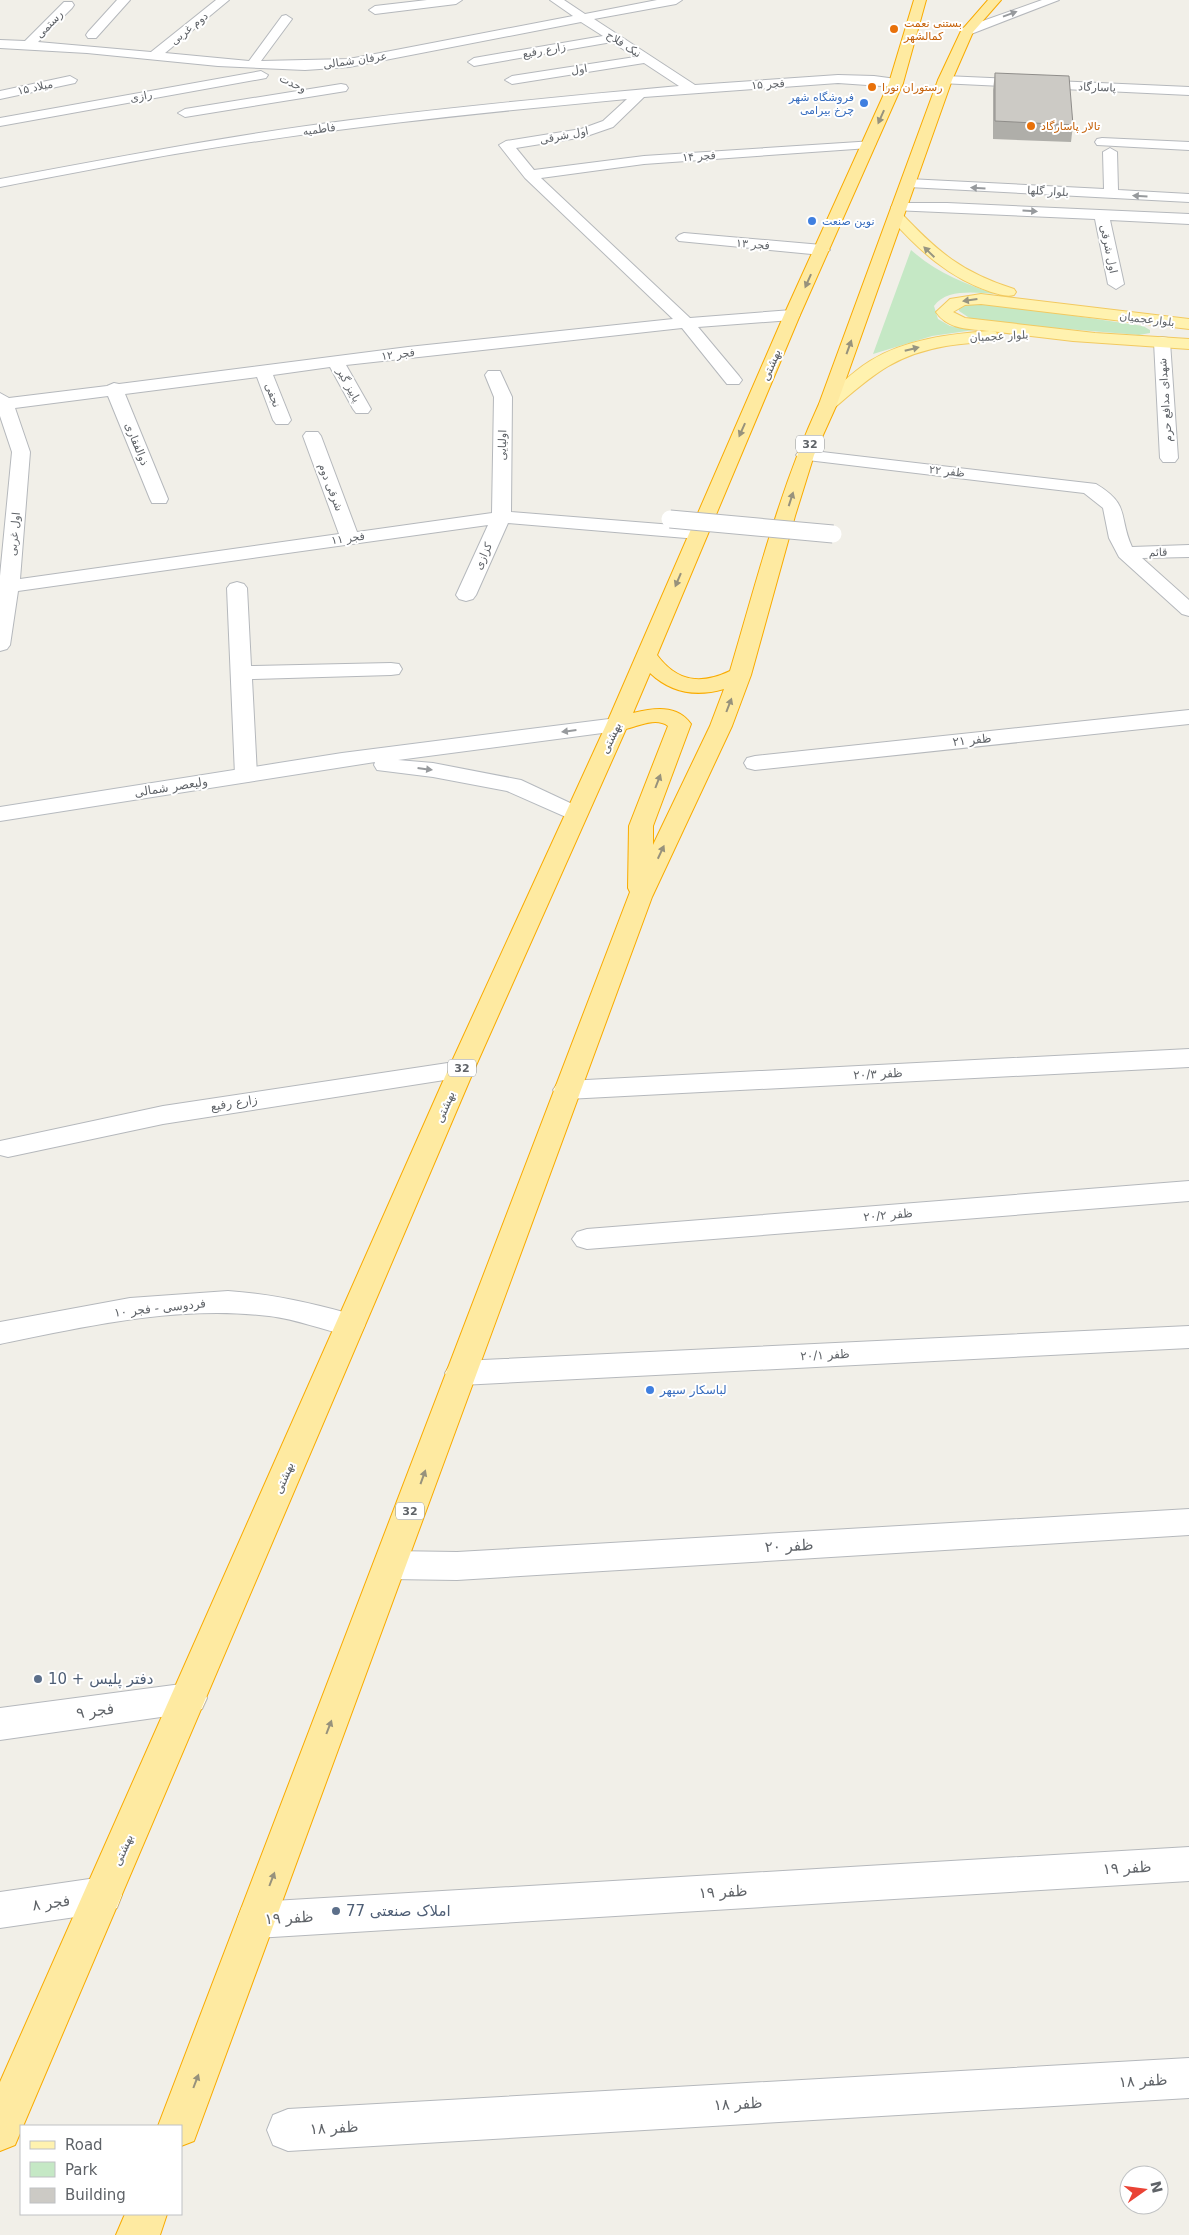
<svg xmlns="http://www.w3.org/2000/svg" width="1189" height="2235" font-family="'DejaVu Sans',Vazirmatn,sans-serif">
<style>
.green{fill:#c5e8c5}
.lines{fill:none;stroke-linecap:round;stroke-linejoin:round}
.minor-casing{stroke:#b5b8bc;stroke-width:2}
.secondary-casing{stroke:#b6babf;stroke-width:2}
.primary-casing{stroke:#f2c960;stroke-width:2}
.trunk-casing{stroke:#f9ab00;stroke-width:2}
.minor{fill:#fff;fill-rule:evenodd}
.secondary{fill:#fff;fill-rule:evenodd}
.primary{fill:#fff2af;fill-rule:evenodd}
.trunk{fill:#feeaa1;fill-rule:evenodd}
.pedestrian-bridge-casing{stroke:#b5b8bc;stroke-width:19;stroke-linecap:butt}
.pedestrian-bridge{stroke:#fff;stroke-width:17}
.wall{fill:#afaea9}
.building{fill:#cccac5;stroke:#8f8d8a}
.oneway{fill:#979a9d}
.oneway2{fill:#97927c}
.oneway3{fill:#979581}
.food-dot{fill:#e8710a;stroke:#fff;stroke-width:2}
.shop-dot{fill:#3f7fe0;stroke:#fff;stroke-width:2}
.service-dot{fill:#5c6f8a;stroke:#fff;stroke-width:2}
.labels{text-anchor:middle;stroke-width:4;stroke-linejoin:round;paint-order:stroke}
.far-food-label{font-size:11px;fill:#c56008;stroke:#fff;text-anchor:start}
.far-street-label{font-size:11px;fill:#5f6368;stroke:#fff}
.far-shop-label{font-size:11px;fill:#366cbe;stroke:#fff;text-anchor:end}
.shield{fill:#fff;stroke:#8f9295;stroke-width:1}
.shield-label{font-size:11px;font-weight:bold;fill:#5f6368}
.street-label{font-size:12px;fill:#5f6368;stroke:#fff}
.shop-label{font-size:12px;fill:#366cbe;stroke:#fff;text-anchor:start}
.near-street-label{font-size:15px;fill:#5f6368;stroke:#fff}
.near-service-label{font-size:15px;fill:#4e5e75;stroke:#fff;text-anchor:start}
</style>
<rect width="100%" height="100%" fill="#f1efe8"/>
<path class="green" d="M911,250C936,272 964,284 996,294C977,293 947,288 934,306L938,319L950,326L974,330L932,336L873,354Z
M989,303L1143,326L1150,330V333L1139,335L984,322L971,319L959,311V307L963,304Z"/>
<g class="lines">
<defs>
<path id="minor" d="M117,0H130L96,38H88L86,35L88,32Z
M216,0H229L165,53L249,61L282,16L286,15L292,19L261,61L349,59L573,16L550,0H564L585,14L657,0H682L676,4L594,19L695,85L838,75L874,76L896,79L903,83L896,87L838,83L644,97L613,127L584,137L516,148L534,170L644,156L874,141L876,144L869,148L644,164L541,178L690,318L792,310L798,312L800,315L798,318L792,320L698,327L739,376L742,380L739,384H727L682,328L346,365L371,409L368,413H356L353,409L330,367L273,375L291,420L288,424H276L273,420L257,377L125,394L168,499L166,503H152L150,499L108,396L15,408L30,452L20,579L339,534L303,436L306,432H318L321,436L357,532L492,513L494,397L485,375L488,371H500L512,397L511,512L698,527L705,529L708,533L705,537L698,539L508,523L476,595L473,599L466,601L459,599L456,595L488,525L18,591L10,645L7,649L0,651V576L12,452L0,416V393L9,398L107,386L114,383L119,384L408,347L673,319L525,178L499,145L506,141L581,129L603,121L627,99C476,113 325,129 175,154C117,164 58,176 0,187V179C117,157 233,135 351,120C460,106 569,96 679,86L644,63L512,84L505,80L512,76L635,57L612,42L474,66L468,62L474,58L603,36L581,22L349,67L305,70L218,66L87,53L0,48V40L25,41L64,2H72L74,5L72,8L38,42L151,52Z
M427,0H462L456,4L375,14L369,10L375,6Z
M1042,0H1059L971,34H963L961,31L963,28Z
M261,71L268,75L266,78L0,126V118Z
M70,76L77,80L75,83L0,99V91Z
M945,76L1189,87V95L940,83L938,80Z
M341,84L346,85L348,88L346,91L185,117L178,113L185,109Z
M1102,138L1189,142V150L1097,145L1095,142L1097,139Z
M1110,148L1117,152L1118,190L1189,194V202L908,187L901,183L908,179L1104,189L1103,152Z
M898,203H947L1189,214V224L1110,220L1124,284L1116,289L1108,284L1095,219L893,210L891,207Z
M684,233L822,245L830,250L822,255L679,241L676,238L679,235Z
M1162,337L1168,338L1170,342L1178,458L1175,462H1163L1160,458L1154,342L1156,338Z
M805,450L1096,484C1131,505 1118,516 1132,547L1189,545V557L1142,558L1189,600V616L1182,614L1119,557L1109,538L1103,508L1084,493L799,459L796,455L799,451Z
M237,582L244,584L247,588L251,666L391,663L399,664L402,669L399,674L391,675L252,679L257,775L254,780L246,782L238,780L235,775L227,588L230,584Z
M1189,710V724L755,770L747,768L744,763L747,758L755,756Z
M1189,1049V1067L567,1099L557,1096L553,1090L557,1084L567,1081Z
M461,1061L470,1064L474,1070L470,1076L163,1124L8,1157L0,1155V1141L163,1106Z
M1189,1181V1201L587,1249L577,1246L572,1239L577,1232L587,1229Z
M228,1291C274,1294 317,1304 361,1317L365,1325L361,1333L350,1336C323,1330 296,1319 269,1316C179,1305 87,1326 0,1344V1322L130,1298Z
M1189,1326V1348L461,1385L450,1381L445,1373L450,1365L461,1361Z
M1189,1509V1535L457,1580L390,1579L378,1575L373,1565L378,1555L390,1551L457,1552Z
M189,1683L202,1687L207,1698L202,1709L189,1713L0,1740V1708Z
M1189,1847V1881L256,1938L242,1933L237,1920L242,1907L256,1902Z
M103,1877L117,1882L122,1895L117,1908L103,1913L0,1928V1892Z
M1189,2058V2098L288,2151L273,2145L267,2130L273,2115L288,2109Z"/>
<path id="secondary" d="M617,718L625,720L628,725L625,730L398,760L433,763L521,780L583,809L587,814L583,819L575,821L507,791L433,777L377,770L374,765L375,762L0,821V807L342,753Z"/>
<path id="primary" d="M896,212L901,213C938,252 961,272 1014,289L1016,292L1014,295C1006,297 999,294 991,292C949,278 920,251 891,219L889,216L891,213Z
M981,294L1189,319V329L981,304L965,305L953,312L965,318L1095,333L1189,339V349L1073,341L990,331L996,332L998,336L996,340C980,343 963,343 946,346C894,355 873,375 834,408H822L819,404L822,400C838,387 852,372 870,361C905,339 950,334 990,331C970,329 948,330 936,312L950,299Z"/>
<path id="trunk" d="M914,0H926L903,83L800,315L657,655C677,682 701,685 730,671C757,580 779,491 819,404L938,80L961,31L988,0H1001L973,32L952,80L837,404L814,455L795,516L751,675L732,726L652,897L194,2141L181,2146V2126H158L630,892L628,888L629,826L668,726C656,717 639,726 626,729L474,1070L15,2145L0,2151V2082L448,1070L606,725L784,315L889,83ZM650,673C671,693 697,697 724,689L710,726L653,845V826L691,724C677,704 653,708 633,713Z
M125,2214H167L160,2235H116Z"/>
</defs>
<use href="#minor" class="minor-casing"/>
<use href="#secondary" class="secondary-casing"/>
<use href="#primary" class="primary-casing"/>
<use href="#trunk" class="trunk-casing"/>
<use href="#minor" class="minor"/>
<use href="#secondary" class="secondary"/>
<use href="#primary" class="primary"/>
<use href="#trunk" class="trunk"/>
<defs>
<path id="pedestrian-bridge" d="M670,519L833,534"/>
</defs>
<use href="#pedestrian-bridge" class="pedestrian-bridge-casing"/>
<use href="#pedestrian-bridge" class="pedestrian-bridge"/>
</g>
<path class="wall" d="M995,73L1073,125L1071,142L993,139V90Z"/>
<path class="building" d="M995,73L1069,76L1073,125L995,121Z"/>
<defs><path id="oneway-solid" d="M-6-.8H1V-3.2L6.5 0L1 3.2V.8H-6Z" transform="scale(1.25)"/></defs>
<g class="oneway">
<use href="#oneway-solid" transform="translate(1010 14) rotate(-20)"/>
<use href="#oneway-solid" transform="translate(978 188) rotate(-177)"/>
<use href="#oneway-solid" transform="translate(1140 196) rotate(-177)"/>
<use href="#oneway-solid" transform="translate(1030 211) rotate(3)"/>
<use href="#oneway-solid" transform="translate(569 731) rotate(173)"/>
<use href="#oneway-solid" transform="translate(425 769) rotate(7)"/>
</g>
<g class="oneway2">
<use href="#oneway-solid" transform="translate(881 117) rotate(114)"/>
<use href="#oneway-solid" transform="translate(808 281) rotate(114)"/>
<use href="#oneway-solid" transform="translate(849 347) rotate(-70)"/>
<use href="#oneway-solid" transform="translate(742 430) rotate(114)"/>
<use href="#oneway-solid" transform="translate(791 499) rotate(-72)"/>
<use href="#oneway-solid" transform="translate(678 580) rotate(113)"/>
<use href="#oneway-solid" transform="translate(729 705) rotate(-69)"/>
<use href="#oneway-solid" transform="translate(658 781) rotate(-69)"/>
<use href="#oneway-solid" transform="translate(661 852) rotate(-65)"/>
<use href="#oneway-solid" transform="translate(423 1477) rotate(-70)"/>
<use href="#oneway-solid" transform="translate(329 1727) rotate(-69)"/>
<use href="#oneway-solid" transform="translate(272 1879) rotate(-69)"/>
<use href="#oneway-solid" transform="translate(196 2081) rotate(-69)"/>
</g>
<g class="oneway3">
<use href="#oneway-solid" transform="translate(929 252) rotate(-136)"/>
<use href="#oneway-solid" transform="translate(970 300) rotate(172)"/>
<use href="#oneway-solid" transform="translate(912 349) rotate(-14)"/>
</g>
<g class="food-dot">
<circle cx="894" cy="29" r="5"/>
<circle cx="872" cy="87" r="5"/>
<circle cx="1031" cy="126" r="5"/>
</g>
<g class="shop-dot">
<circle cx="864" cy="103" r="5"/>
<circle cx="812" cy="221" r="5"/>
<circle cx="650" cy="1390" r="5"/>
</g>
<g class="service-dot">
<circle cx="38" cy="1679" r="5"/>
<circle cx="336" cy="1911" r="5"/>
</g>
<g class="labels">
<g class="far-food-label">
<text x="904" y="27">بستنی نعمت<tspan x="904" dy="13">کمالشهر</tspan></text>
<text x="882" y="91">رستوران نورا</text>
<text x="1041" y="130">تالار پاسارگاد</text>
</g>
<g class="far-street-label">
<text transform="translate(49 24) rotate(-46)" y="4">رستمی</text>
<text transform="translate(189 28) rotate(-39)" y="4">دوم غربی</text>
<text transform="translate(624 44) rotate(33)" y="4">نیک فلاح</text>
<text transform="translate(544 50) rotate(-10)" y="4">زارع رفیع</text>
<text transform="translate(355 60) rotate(-8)" y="4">عرفان شمالی</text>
<text transform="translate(579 69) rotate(-9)" y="4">اول</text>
<text transform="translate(293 83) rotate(26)" y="4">وحدت</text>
<text transform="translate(768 84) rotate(-4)" y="4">فجر ۱۵</text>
<text transform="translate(35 87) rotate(-12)" y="4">میلاد ۱۵</text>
<text transform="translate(1097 87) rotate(2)" y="4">پاسارگاد</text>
<text transform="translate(141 96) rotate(-11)" y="4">رازی</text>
<text transform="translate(319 129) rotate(-8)" y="4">فاطمیه</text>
<text transform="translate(564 135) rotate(-11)" y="4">اول شرقی</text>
<text transform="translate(699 156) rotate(-4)" y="4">فجر ۱۴</text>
<text transform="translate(1048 191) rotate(3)" y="4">بلوار گلها</text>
<text transform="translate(753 244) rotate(5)" y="4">فجر ۱۳</text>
<text transform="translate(1109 249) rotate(78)" y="4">اول شرقی</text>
<text transform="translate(1147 319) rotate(7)" y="4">بلوارعجمیان</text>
<text transform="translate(999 336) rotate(-3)" y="4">بلوار عجمیان</text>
<text transform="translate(398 354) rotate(-7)" y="4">فجر ۱۲</text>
<text transform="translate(349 385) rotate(61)" y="4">پاییز گیر</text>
<text transform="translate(273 395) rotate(69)" y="4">نجفی</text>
<text transform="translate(1165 400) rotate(-94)" y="4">شهدای مدافع حرم</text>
<text transform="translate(137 444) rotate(68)" y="4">ذوالفقاری</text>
<text transform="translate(502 445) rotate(-89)" y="4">اولیایی</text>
<text transform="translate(947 471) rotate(6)" y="4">ظفر ۲۲</text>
<text transform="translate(331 487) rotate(69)" y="4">شرقی دوم</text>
<text transform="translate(14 534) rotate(-85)" y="4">اول غربی</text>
<text transform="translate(348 538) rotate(-8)" y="4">فجر ۱۱</text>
<text transform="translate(1158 552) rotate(-2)" y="4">قائم</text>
<text transform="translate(483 556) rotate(-66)" y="4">کزازی</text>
</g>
<g class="far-shop-label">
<text x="854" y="101">فروشگاه شهر<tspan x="854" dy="13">چرخ بیرامی</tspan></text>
<text x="822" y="225" text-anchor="start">نوین صنعت</text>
</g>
<g class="shield">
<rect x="796" y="435.5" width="28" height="17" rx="4"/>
<rect x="448" y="1059.5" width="28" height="17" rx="4"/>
<rect x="396" y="1502.5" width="28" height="17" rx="4"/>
</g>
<g class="shield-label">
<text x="810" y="448">32</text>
<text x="462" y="1072">32</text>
<text x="410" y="1515">32</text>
</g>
<g class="street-label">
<text transform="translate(771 365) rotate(-67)" y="4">بهشتی</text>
<text transform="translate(611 738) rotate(-65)" y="4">بهشتی</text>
<text transform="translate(972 740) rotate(-6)" y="4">ظفر ۲۱</text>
<text transform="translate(171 787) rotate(-9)" y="4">ولیعصر شمالی</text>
<text transform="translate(878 1074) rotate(-3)" y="4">ظفر ۲۰/۳</text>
<text transform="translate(234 1103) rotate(-9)" y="4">زارع رفیع</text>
<text transform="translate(445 1107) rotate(-67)" y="4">بهشتی</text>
<text transform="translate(888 1215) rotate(-5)" y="4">ظفر ۲۰/۲</text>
<text transform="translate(160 1308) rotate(-6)" y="4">فردوسی - فجر ۱۰</text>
<text transform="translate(825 1355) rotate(-3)" y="4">ظفر ۲۰/۱</text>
<text transform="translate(284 1478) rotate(-67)" y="4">بهشتی</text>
<text transform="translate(123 1850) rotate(-66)" y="4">بهشتی</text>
</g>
<g class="shop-label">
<text x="660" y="1394">لباسکار سپهر</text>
</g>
<g class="near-street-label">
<text transform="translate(789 1546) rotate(-3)" y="5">ظفر ۲۰</text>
<text transform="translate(95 1711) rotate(-8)" y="5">فجر ۹</text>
<text transform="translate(1127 1868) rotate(-3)" y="5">ظفر ۱۹</text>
<text transform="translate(723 1892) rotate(-3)" y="5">ظفر ۱۹</text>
<text transform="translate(51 1903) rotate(-8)" y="5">فجر ۸</text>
<text transform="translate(289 1918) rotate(-3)" y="5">ظفر ۱۹</text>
<text transform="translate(1143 2081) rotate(-3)" y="5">ظفر ۱۸</text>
<text transform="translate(738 2104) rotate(-3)" y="5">ظفر ۱۸</text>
<text transform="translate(334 2128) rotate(-3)" y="5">ظفر ۱۸</text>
</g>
<g class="near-service-label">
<text x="48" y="1684">دفتر پلیس + 10</text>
<text x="346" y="1916">املاک صنعتی 77</text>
</g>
</g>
<rect x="20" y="2125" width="162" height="90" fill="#ffffff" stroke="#bfc1c3"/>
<rect x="30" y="2141" width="25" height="8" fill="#fff2af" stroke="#bfc1c3"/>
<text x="65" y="2150" font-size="15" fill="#5f6368">Road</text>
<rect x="30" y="2162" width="25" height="15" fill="#c5e8c5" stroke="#bfc1c3"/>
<text x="65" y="2175" font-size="15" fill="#5f6368">Park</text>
<rect x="30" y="2188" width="25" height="15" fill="#cccac5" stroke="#bfc1c3"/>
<text x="65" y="2200" font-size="15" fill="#5f6368">Building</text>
<g transform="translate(1144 2190) rotate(76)"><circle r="24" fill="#ffffff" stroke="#bfc1c3"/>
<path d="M0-4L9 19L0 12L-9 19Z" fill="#ea4335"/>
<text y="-8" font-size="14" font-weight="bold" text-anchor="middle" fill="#5f6368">N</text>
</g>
</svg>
